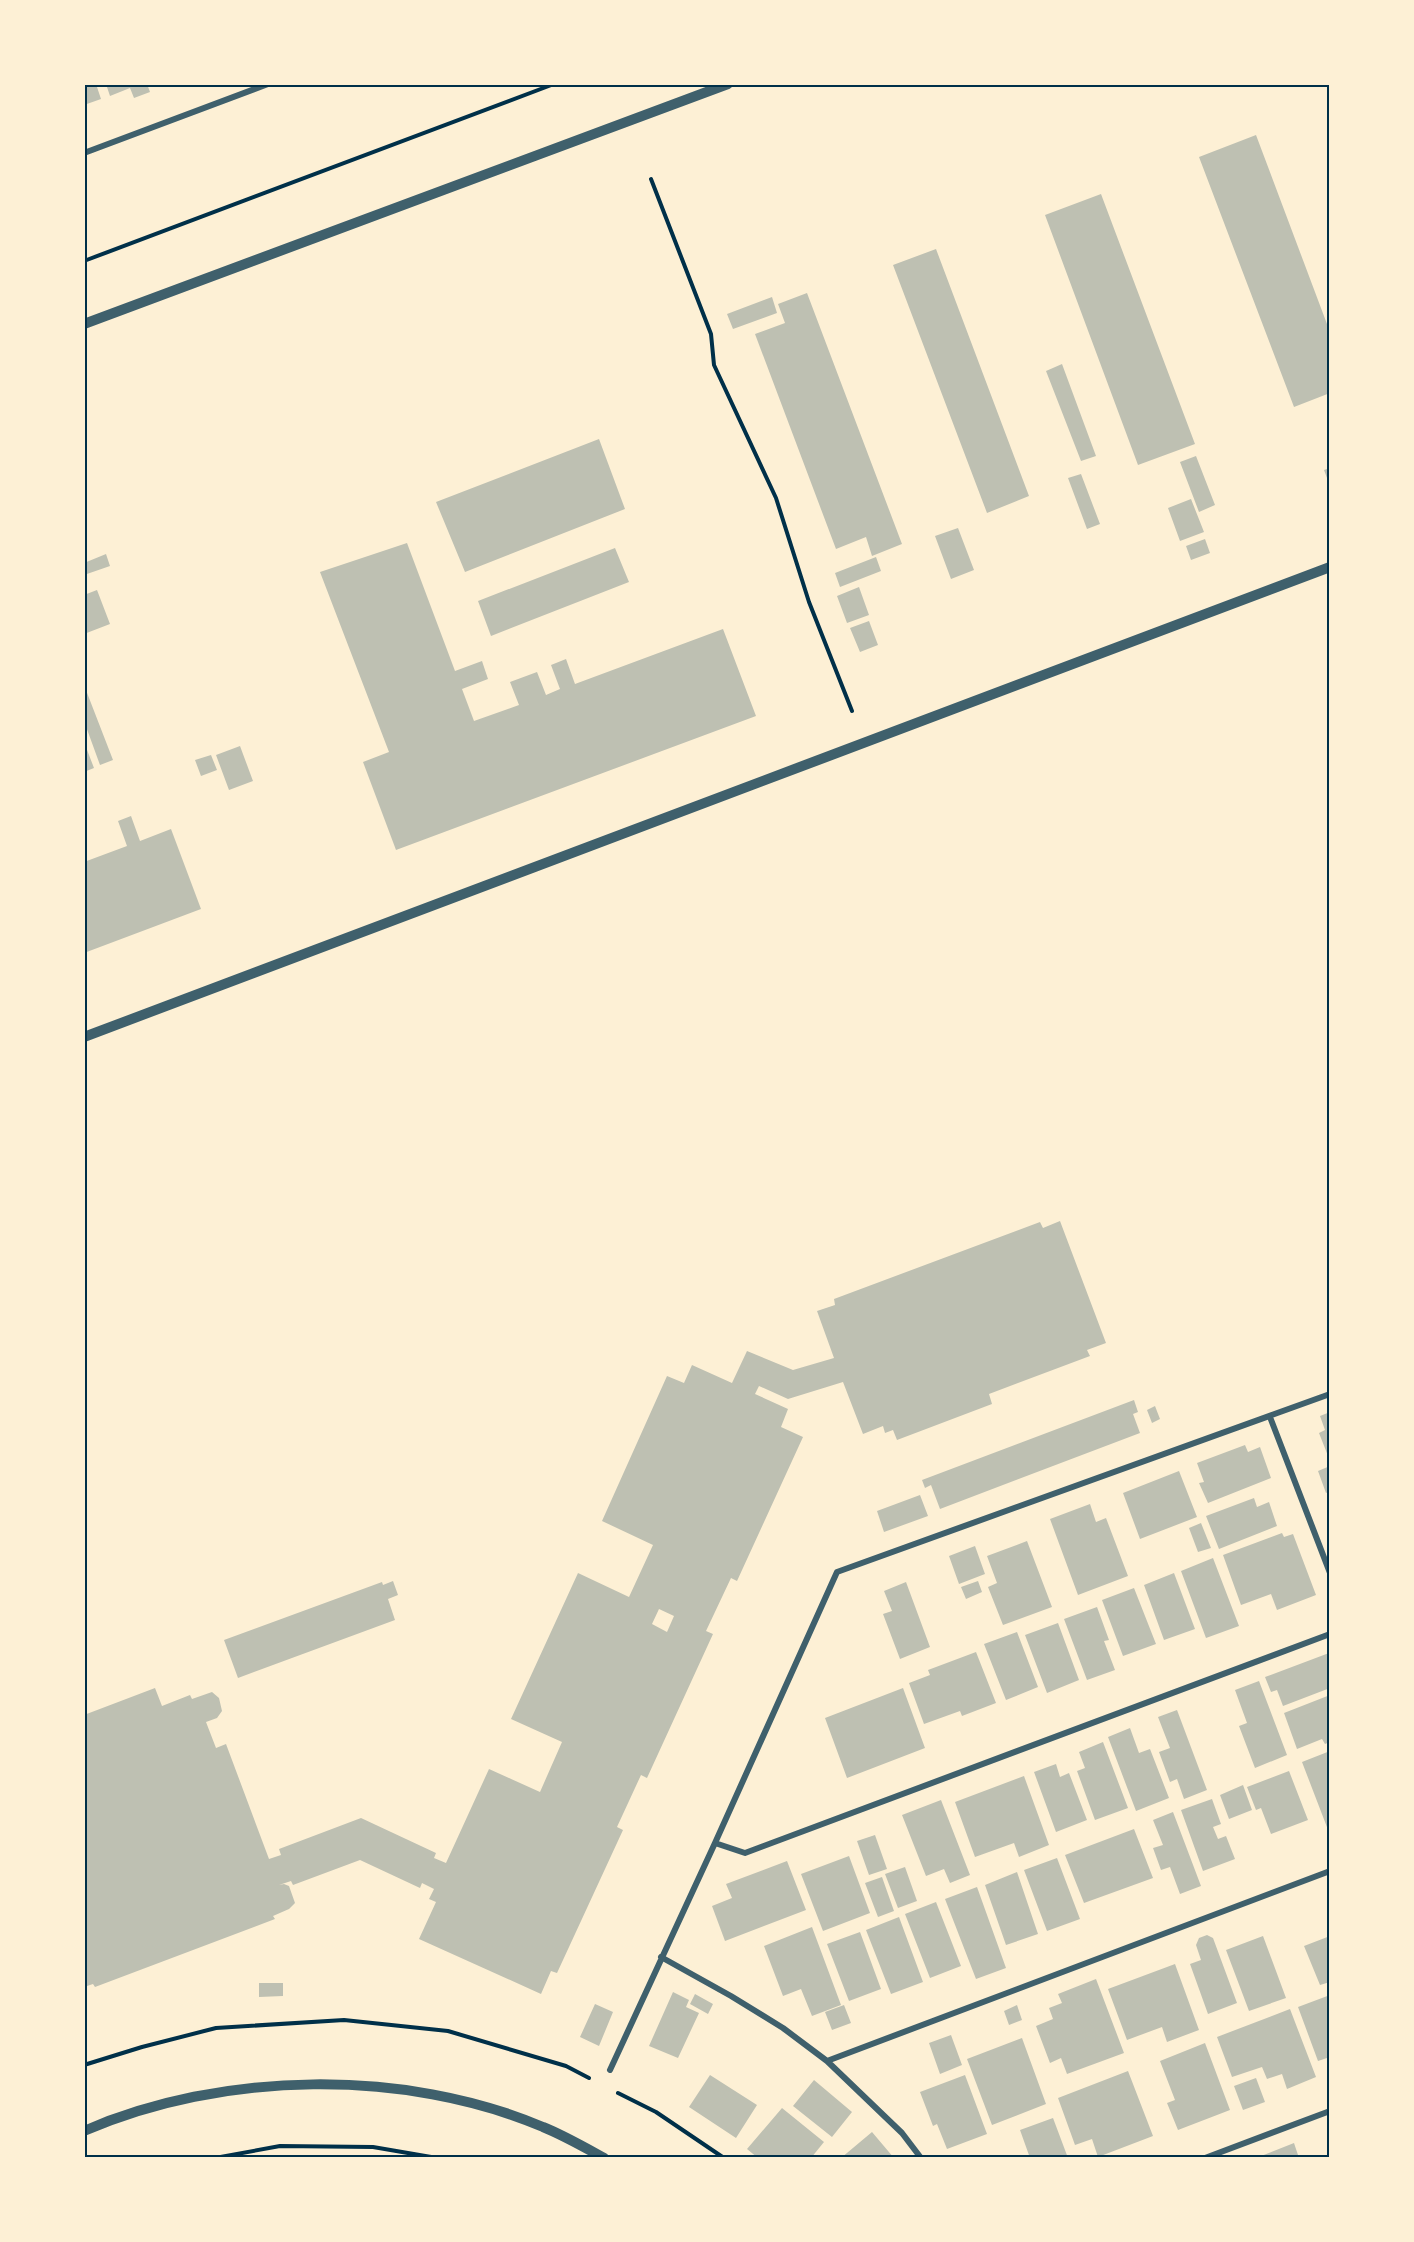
<svg xmlns="http://www.w3.org/2000/svg" width="1414" height="2242" font-family="'Fira Sans',sans-serif">
<style>
.building{fill:#bec0b2;fill-rule:evenodd}
.lines{fill:none;stroke-linecap:round;stroke-linejoin:round}
.path{stroke:#003049;stroke-width:4}
.minor{stroke:#3f606c;stroke-width:6}
.tertiary{stroke:#3f606c;stroke-width:10}
.neatline{fill:none;stroke:#003049;stroke-width:2}
</style>
<rect width="100%" height="100%" fill="#fdf0d5"/>
<path class="building" d="M84,84H96L101,99L84,105Z
M106,84H147L150,92L134,98L130,88L110,96Z
M1256,135L1330,332V393L1294,407L1199,157Z
M1101,194L1195,444L1138,465L1045,215Z
M936,249L1029,496L987,513L893,265Z
M807,293L902,544L872,556L866,537L836,549L755,334L785,323L778,304Z
M772,297L777,313L733,329L727,314Z
M1062,364L1096,456L1081,461L1046,371Z
M599,439L625,509L465,572L436,502Z
M1196,456L1215,505L1199,512L1180,462Z
M1330,468V486L1324,470Z
M1081,474L1100,524L1087,529L1068,478Z
M1191,499L1204,532L1180,541L1168,508Z
M958,528L974,570L951,579L935,536Z
M1205,539L1210,553L1191,560L1186,546Z
M407,543L455,671L482,661L488,679L462,689L474,721L519,705L510,682L537,672L546,695L560,689L551,665L566,659L575,684L723,629L756,716L396,850L363,762L389,752L320,572Z
M615,548L629,582L491,636L478,601Z
M106,554L110,566L84,575V563Z
M876,557L881,571L840,587L835,573Z
M859,587L869,615L847,623L837,596Z
M97,590L110,624L84,634V595Z
M869,621L878,645L860,652L850,628Z
M84,685L113,760L100,765L84,721Z
M84,742L94,768L84,772Z
M240,746L253,781L229,790L216,755Z
M211,755L217,770L201,776L195,760Z
M131,816L140,841L171,829L201,909L84,953V862L127,846L118,821Z
M1060,1221L1106,1343L1087,1350L1090,1356L989,1394L992,1404L897,1440L893,1430L885,1433L883,1426L863,1434L843,1382L788,1399L759,1386L755,1394L788,1409L781,1427L803,1437L737,1581L731,1578L706,1631L713,1634L647,1778L641,1775L617,1827L623,1830L557,1973L551,1971L541,1994L419,1939L436,1902L429,1899L434,1889L422,1883L420,1888L360,1860L293,1885L291,1881L279,1885L284,1884L289,1886L295,1903L289,1909L273,1916L275,1919L95,1987L93,1984L84,1987V1715L155,1688L162,1706L190,1695L192,1699L212,1692L219,1698L222,1711L217,1718L206,1722L216,1748L226,1744L269,1859L281,1855L279,1849L361,1818L436,1853L434,1858L446,1863L489,1769L540,1792L562,1742L511,1719L578,1573L629,1597L653,1545L602,1521L667,1376L684,1383L692,1365L732,1383L747,1351L793,1370L834,1358L817,1311L835,1305L834,1299L1040,1222L1043,1228ZM659,1609L674,1616L667,1632L652,1624Z
M1134,1400L1138,1412L1133,1414L1140,1433L940,1509L931,1485L925,1488L922,1480Z
M1155,1406L1160,1419L1152,1423L1147,1410Z
M1330,1412V1461L1319,1433L1325,1430L1320,1416Z
M1245,1445L1248,1452L1260,1447L1271,1478L1208,1503L1199,1483L1204,1482L1197,1463Z
M1330,1466V1491L1326,1493L1318,1471Z
M1179,1471L1197,1517L1140,1539L1123,1493Z
M920,1495L928,1516L884,1532L877,1511Z
M1254,1498L1257,1507L1269,1502L1277,1526L1219,1549L1206,1516Z
M1090,1504L1096,1522L1106,1518L1128,1576L1078,1595L1050,1519Z
M1201,1523L1211,1548L1198,1552L1189,1528Z
M1282,1533L1284,1537L1293,1534L1316,1595L1277,1610L1271,1594L1241,1605L1223,1555Z
M1027,1541L1052,1607L1003,1625L988,1587L997,1583L987,1556Z
M975,1546L985,1574L959,1584L949,1556Z
M1213,1558L1239,1626L1206,1638L1181,1571Z
M1174,1573L1195,1629L1164,1640L1144,1585Z
M393,1581L398,1595L388,1599L395,1620L238,1678L224,1640L382,1582L383,1585Z
M978,1581L982,1592L966,1599L961,1587Z
M906,1582L930,1647L900,1659L883,1614L892,1611L884,1591Z
M1134,1588L1156,1644L1123,1656L1102,1600Z
M1097,1607L1109,1640L1104,1641L1115,1670L1087,1680L1064,1619Z
M1058,1623L1079,1680L1047,1693L1025,1635Z
M1017,1632L1038,1687L1006,1700L984,1644Z
M976,1652L996,1703L962,1716L960,1711L924,1724L909,1683L930,1675L928,1670Z
M1329,1653L1330,1688L1283,1706L1277,1690L1271,1692L1265,1677Z
M1259,1681L1287,1755L1255,1768L1239,1726L1247,1723L1235,1690Z
M903,1688L925,1748L847,1778L825,1718Z
M1330,1695V1742L1325,1744L1322,1739L1297,1749L1284,1713Z
M1177,1710L1207,1790L1184,1799L1177,1779L1170,1782L1159,1752L1170,1748L1158,1717Z
M1130,1728L1139,1753L1150,1749L1169,1798L1136,1811L1108,1737Z
M1103,1742L1128,1808L1095,1820L1077,1771L1085,1768L1079,1752Z
M1330,1751V1835L1302,1762Z
M1056,1764L1060,1777L1069,1773L1087,1820L1056,1832L1034,1772Z
M1289,1771L1308,1820L1271,1834L1261,1808L1256,1810L1247,1787Z
M1024,1776L1049,1845L1019,1857L1014,1843L975,1857L955,1802Z
M1243,1785L1252,1810L1229,1819L1220,1795Z
M1212,1799L1221,1824L1213,1827L1218,1839L1226,1836L1235,1859L1203,1871L1181,1810Z
M941,1800L970,1875L950,1883L944,1869L926,1876L902,1815Z
M1173,1812L1201,1886L1180,1894L1170,1867L1161,1870L1153,1848L1163,1845L1153,1820Z
M1134,1829L1153,1878L1084,1903L1065,1855Z
M875,1835L887,1869L869,1875L857,1841Z
M849,1856L870,1913L823,1931L801,1874Z
M1057,1858L1080,1919L1047,1931L1024,1870Z
M787,1861L806,1910L725,1941L712,1906L732,1898L726,1884Z
M905,1867L917,1901L898,1908L885,1874Z
M1017,1872L1038,1934L1006,1945L985,1885Z
M882,1877L894,1911L878,1917L865,1883Z
M977,1887L1006,1968L976,1979L945,1899Z
M936,1902L961,1966L930,1978L905,1914Z
M899,1917L923,1982L891,1994L866,1930Z
M812,1927L841,2005L812,2016L801,1989L783,1996L764,1946Z
M860,1932L881,1989L849,2001L827,1944Z
M1207,1935L1213,1938L1237,2003L1208,2014L1190,1964L1201,1960L1196,1945L1199,1938Z
M1263,1936L1286,1998L1249,2011L1226,1950Z
M1330,1936V1982L1320,1985L1304,1946Z
M1175,1964L1199,2030L1167,2042L1162,2027L1127,2040L1108,1989Z
M1096,1979L1124,2053L1067,2074L1061,2058L1050,2063L1036,2026L1053,2019L1049,2008L1062,2003L1058,1994Z
M259,1983H283V1996L259,1997Z
M673,1992L689,2000L686,2007L699,2013L678,2058L649,2046Z
M695,1994L713,2004L708,2014L690,2004Z
M1330,1995V2057L1318,2061L1298,2007Z
M595,2004L613,2012L599,2046L580,2037Z
M844,2005L851,2023L832,2030L825,2012Z
M1017,2005L1022,2020L1009,2025L1004,2011Z
M1290,2009L1316,2077L1287,2089L1282,2074L1267,2079L1262,2067L1232,2077L1217,2037Z
M951,2035L962,2065L940,2074L929,2043Z
M1022,2038L1046,2104L992,2125L967,2059Z
M1205,2043L1230,2110L1178,2130L1167,2103L1175,2100L1160,2061Z
M1128,2071L1153,2136L1098,2157L1092,2139L1075,2145L1058,2098Z
M710,2075L757,2105L736,2138L689,2107Z
M965,2075L987,2134L947,2149L937,2124L933,2126L920,2092Z
M1256,2078L1265,2102L1243,2110L1234,2086Z
M814,2080L852,2112L832,2137L793,2106Z
M782,2108L824,2142L811,2158H758L747,2149Z
M1053,2118L1068,2158H1030L1020,2130Z
M872,2132L894,2158H841Z
M1294,2143L1299,2158H1256Z"/>
<g class="lines">
<path class="path" d="M651,179L711,334L714,365L776,498L809,602L852,711
M84,261L554,84
M84,2065L142,2047L216,2028L344,2020L448,2031L566,2066L589,2078
M618,2093L656,2112L724,2158
M215,2158L280,2146L373,2147L437,2158"/>
<path class="minor" d="M84,153L268,84
M1270,1417L1330,1573
M715,1843L745,1853L1330,1634
M661,1957L731,1996L783,2028L827,2061L902,2133L921,2158
M827,2061L1330,1871
M610,2070L715,1843L837,1572L1330,1394
M1205,2158L1330,2111"/>
<path class="tertiary" d="M84,324L728,84
M84,1037L1330,567
M84,2131C221,2071 405,2068 543,2127C563,2135 584,2147 604,2158"/>
</g>
<rect width="1414" height="2242" fill="none" stroke="#fdf0d5" stroke-width="171"/>
<rect x="86" y="86" width="1242" height="2070" class="neatline"/>
</svg>
